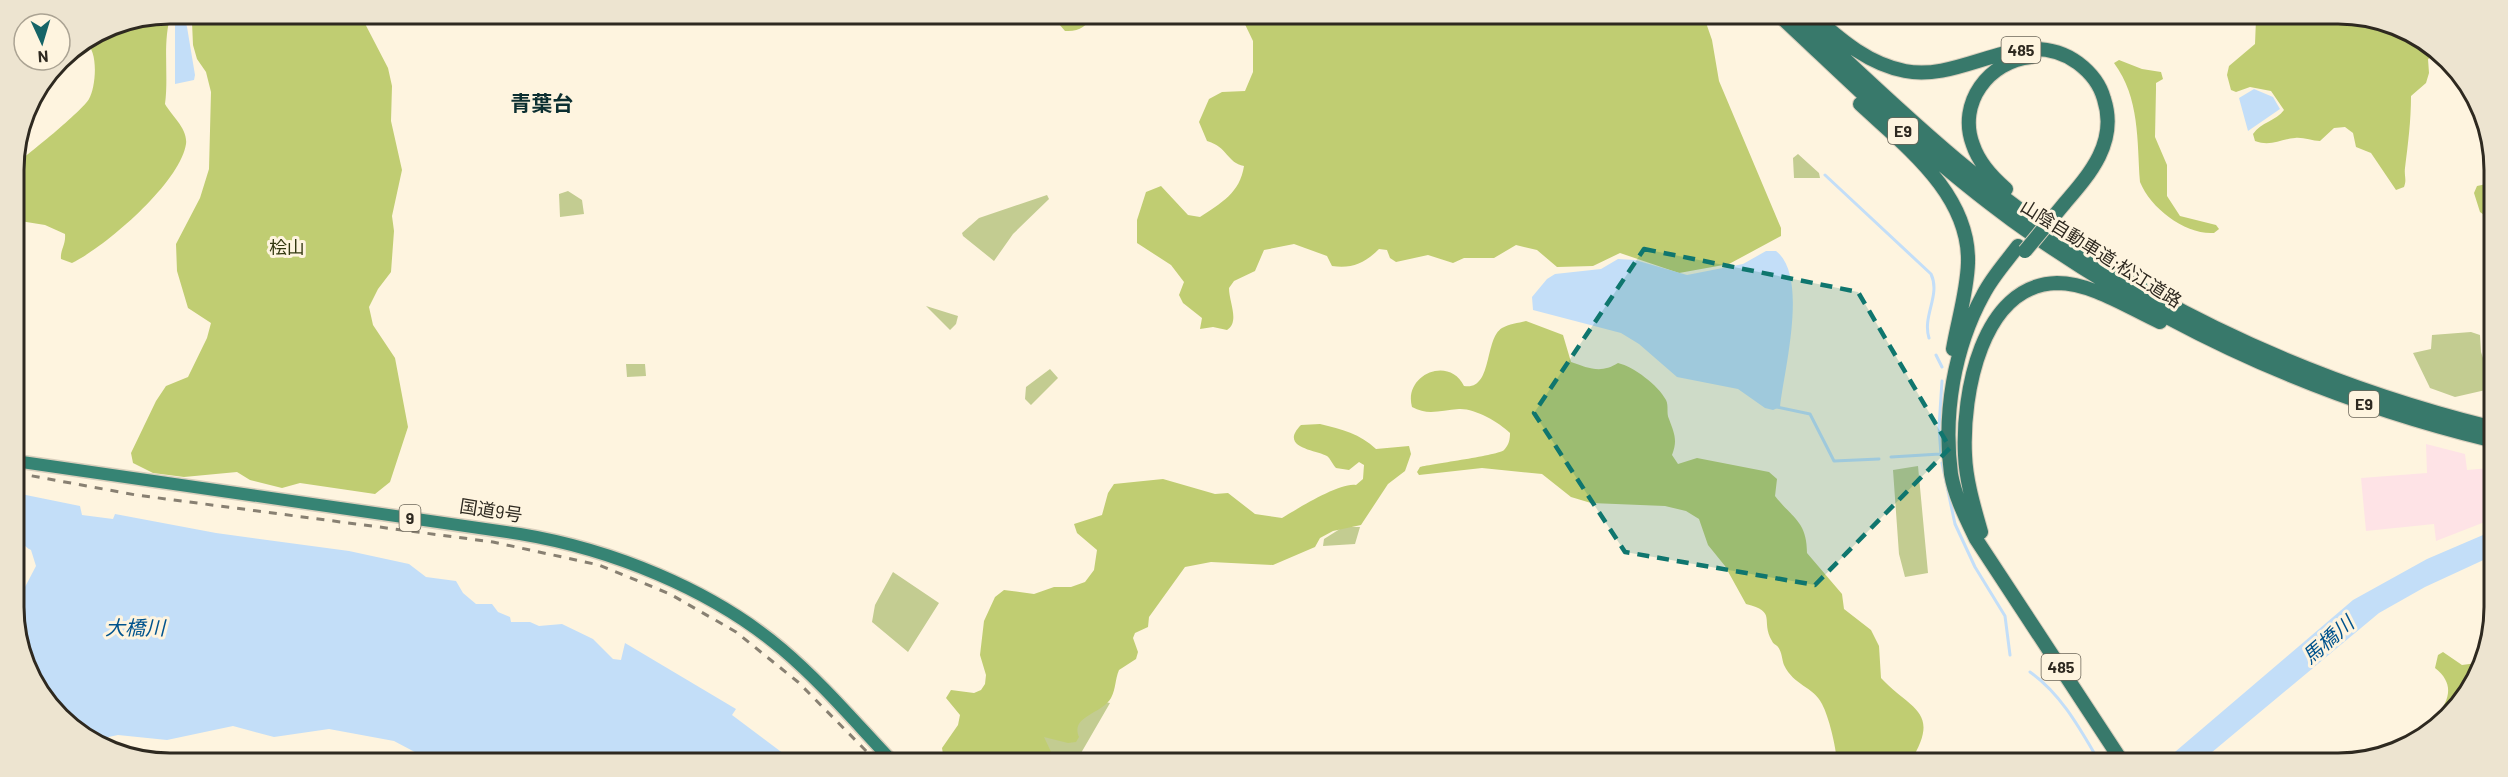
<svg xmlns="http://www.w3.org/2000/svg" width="2508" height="777" font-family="Barlow,'Noto Sans JP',sans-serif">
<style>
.commercial{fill:#fee3e6}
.green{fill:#c3cc91}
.forest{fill:#c0cd72}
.water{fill:#c3def8}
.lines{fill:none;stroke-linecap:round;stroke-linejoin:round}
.stream{stroke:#c3def8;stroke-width:3}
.trunk-casing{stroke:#d9cfbd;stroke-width:15}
.motorway-casing{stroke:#d9cfbd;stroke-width:16}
.trunk{stroke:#368474;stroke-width:12}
.motorway{stroke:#38796b;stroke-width:14}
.rail{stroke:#888072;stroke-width:3;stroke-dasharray:8 8;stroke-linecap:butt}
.motorway-bridge-casing{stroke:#d9cfbd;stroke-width:16;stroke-linecap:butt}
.motorway-bridge{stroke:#38796b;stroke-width:14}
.marked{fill:#0f766e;fill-opacity:0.2;stroke:#0f766e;stroke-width:4.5;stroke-dasharray:12 8;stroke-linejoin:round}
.labels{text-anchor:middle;stroke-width:6;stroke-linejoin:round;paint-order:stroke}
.shield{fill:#fef4df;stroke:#6c6659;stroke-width:1.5}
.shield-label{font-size:16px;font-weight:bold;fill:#2e2920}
.park-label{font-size:18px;fill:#333811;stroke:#fef4df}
.street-label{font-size:18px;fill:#2e2920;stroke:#fef4df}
.water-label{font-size:20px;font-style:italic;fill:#00538d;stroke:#fef4df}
.quarter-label{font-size:21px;font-weight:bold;fill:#0c2f31;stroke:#fef4df}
.rim{fill:none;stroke:#2e2920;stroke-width:3}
</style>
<rect width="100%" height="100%" fill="#fef4df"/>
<path class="commercial" d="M2426,444L2465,454L2467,470L2490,468V520L2436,541L2434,524L2366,531L2361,478L2427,473Z"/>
<path class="green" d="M1798,154L1819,173L1820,178H1794L1793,158Z
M568,191L582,200L584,214L560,217L559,194Z
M1047,195L1049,199L1013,234L994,261L963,236L962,233L979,218Z
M926,306L958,316L956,324L950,330Z
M2471,332L2480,335L2481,352L2490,379V389L2455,397L2430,388L2413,353L2431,349L2432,335Z
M626,364H645L646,376L627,377Z
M1050,369L1058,378L1031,405L1025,399L1026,387Z
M1918,466L1928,573L1905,577L1899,554L1893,470Z
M1343,527H1360L1355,544L1323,546L1324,539Z
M893,572L939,603L908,652L872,622L875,605Z
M1060,693L1110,703L1077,760H1027Z"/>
<path class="forest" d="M171,14C162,43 169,74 165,104C172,116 188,129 186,144C180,183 105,247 72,263L61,259C60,250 66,245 65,234L45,225L14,220V164C24,159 84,109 89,99C96,87 99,50 85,42L110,25L173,14Z
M186,14H360L388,68L392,86L391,121L402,170L392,216L394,231L391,272L378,289L369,307L373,325L395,358L408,427L390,482L375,494L300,483L282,488L250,480L237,472L184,477L153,473L133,463L131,453L156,401L166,386L188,377L207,338L211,323L188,308L177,271L176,244L200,198L209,169L211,92L206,72L197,59L193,45L192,22Z
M1052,16H1095C1085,26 1080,32 1065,31Z
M1241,16L1704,17L1712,40L1719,81L1781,228V236L1729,264L1679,273L1620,253L1593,266L1557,267L1537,250L1516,245L1494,258H1464L1453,263L1428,255L1396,262L1390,258L1387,250L1379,249C1365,263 1352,269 1332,266L1327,256L1294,244L1264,250L1255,271L1234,281L1229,288C1229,302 1240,322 1227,330L1213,327L1200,329L1202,318L1183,303L1179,295L1184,282L1171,265L1137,243V220L1146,192L1161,186L1188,215L1200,217C1221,203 1240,193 1244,166C1227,163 1228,147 1207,141L1199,122L1209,99L1222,92L1245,91L1253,72V41Z
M2256,19H2379L2436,55L2428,59L2429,73L2426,83L2411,96C2411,121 2408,144 2405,168C2404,175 2407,180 2404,187L2396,190L2371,153L2356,147L2353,133L2345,127L2334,128L2320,141C2312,141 2303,137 2295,138C2280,139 2271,147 2255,141L2253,134C2261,122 2276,121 2284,110L2271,91L2250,87L2236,92L2231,90L2227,75L2229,66L2255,44Z
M2119,60L2142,69L2161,72L2163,79L2156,83V89L2155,137L2167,165V196L2180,216L2216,225L2219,229L2214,233C2186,235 2151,209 2140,182C2137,141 2140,98 2114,63Z
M2491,183V220L2480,212L2474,193L2477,186Z
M1526,321L1563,335L1571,362C1588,368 1601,374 1618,363C1634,367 1658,385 1666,400C1669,406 1666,413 1669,419C1674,433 1678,440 1672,455L1678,464L1697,458L1769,472L1777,479L1775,496C1792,518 1807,521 1807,553L1842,594L1844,609L1871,630L1879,646L1881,678C1911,710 1942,711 1910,762H1837C1836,747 1829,717 1822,704C1813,686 1794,686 1784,665C1782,660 1782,652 1778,647C1777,645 1773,644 1772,641C1760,620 1778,612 1746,604L1725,566L1708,545L1699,519L1686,511L1665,506L1591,503L1571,497L1542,474L1482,468L1419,475L1417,472L1420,467C1432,464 1500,455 1504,450C1509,445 1510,439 1510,433C1499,422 1474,408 1459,409C1441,410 1428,416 1412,407C1403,375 1449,355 1464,386C1493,391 1484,339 1502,328C1509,324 1518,323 1526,321Z
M1320,424C1342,429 1360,434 1376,449L1409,446L1411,454L1405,471L1388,484L1361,525L1333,531L1320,538L1315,547L1273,565L1211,562L1185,567L1149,617L1148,627L1135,633L1133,638L1138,652L1136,659L1119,670C1115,679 1116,689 1111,698C1102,714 1070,716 1079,737L1076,742L1068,743L1044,737L1053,756L1049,760H944L942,748L958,725L960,715L946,698L951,690L974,693L981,690L985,684L986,675L980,655L984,621L995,597L1004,590L1034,594L1054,587H1071L1085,582L1094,570L1097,550L1077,533L1074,524L1102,515L1108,493L1114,484L1163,479L1215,494L1228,493L1255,514L1282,518C1297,509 1340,482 1356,485L1363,479L1364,465L1359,462L1349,470L1336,468C1333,465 1330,458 1327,456C1317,450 1278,448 1301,425Z
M2489,643L2468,694L2434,731L2415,738C2435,719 2466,692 2435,668L2438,655L2443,652L2462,665L2477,663Z"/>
<path class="water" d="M180,19L185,21L187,27L195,75L194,80L175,84V25Z
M2254,89L2273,97L2280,109L2248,131L2239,98Z
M1766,251H1776C1809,276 1784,370 1780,407L1773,410L1765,408L1738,389L1677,377L1639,344L1621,333L1533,310L1532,297L1547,279L1555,274L1601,269L1618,259L1635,260L1687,275L1743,264Z
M16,493L80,506L82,515L113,519L115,514L216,533L349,551L409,564L426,577L456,581L463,593L476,604H492L498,612L510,617L511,622H530L539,626L562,624L593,639L613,659L621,660L625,643L736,709L732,715L792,760L428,759L394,741L329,729L274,737L233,726L167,740L118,735L99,739L53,711L16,637V594L25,587L36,566L31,550C10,538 16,514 16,493Z
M2490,532V557L2425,587L2379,613L2199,763H2162L2353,600L2427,559Z"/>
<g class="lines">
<path class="stream" d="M1825,175L1931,274C1941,295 1922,316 1929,338
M1936,355L1942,367
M1777,407L1810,414L1834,461L1879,459
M1941,455L1939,427L1942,381
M1891,457L1940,454
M1942,463L1955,524L1975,567L2005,616L2010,655
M2030,672C2062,695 2080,729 2100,763"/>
<defs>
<path id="trunk" d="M15,461L520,534C611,549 711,589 782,649C822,683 855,722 891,760"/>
<path id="motorway" d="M1781,17C1856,87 1929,160 2012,220C2156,324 2317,398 2490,440
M1801,18C1856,69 1910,122 1969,170C2120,295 2301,380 2490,427
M1816,18C1842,41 1869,64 1905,71C1963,83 2023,23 2078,63C2090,72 2100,84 2104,99C2118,142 2090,174 2064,204
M1860,104C1905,146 1970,194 1968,263C1967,292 1958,320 1953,349
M2006,189C1992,177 1979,163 1973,145C1957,103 1989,61 2031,57
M2018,246C2006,262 1992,277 1983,295C1954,348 1943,414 1951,474C1955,497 1966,518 1976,539L2123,763
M1981,532C1974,507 1966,481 1965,455C1962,395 1981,285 2057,283C2092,283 2129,308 2160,322"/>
</defs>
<use href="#trunk" class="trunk-casing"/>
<use href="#motorway" class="motorway-casing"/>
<use href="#trunk" class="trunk"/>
<use href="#motorway" class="motorway"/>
<path class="rail" d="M16,473L136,495L493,542L599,565L670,594L736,632L798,682L875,760"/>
<defs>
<path id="motorway-bridge" d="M2025,251L2064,204"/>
</defs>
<use href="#motorway-bridge" class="motorway-bridge-casing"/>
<use href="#motorway-bridge" class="motorway-bridge"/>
</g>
<path class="marked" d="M1644,249L1858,292L1950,448L1815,585L1625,552L1534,413Z"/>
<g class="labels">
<g class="shield">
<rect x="2001.5" y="37" width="39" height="26" rx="4.5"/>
<rect x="1888" y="118" width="30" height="26" rx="4.5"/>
<rect x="2349" y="391" width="30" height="26" rx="4.5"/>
<rect x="399.5" y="505" width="21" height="26" rx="4.5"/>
<rect x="2041.5" y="654" width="39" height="26" rx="4.5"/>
</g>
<g class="shield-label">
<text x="2021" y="56">485</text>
<text x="1903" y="137">E9</text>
<text x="2364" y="410">E9</text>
<text x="410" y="524">9</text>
<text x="2061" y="673">485</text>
</g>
<g class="park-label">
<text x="287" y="254">桧山</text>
</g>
<g class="street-label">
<text transform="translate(2101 254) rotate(32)" y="6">山陰自動車道;松江道路</text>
<text transform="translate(491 511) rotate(9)" y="6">国道9号</text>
</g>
<g class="water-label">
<text x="135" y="635">大橋川</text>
<text transform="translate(2328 640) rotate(-41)" y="7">馬橋川</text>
</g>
<g class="quarter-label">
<text x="542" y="111">青葉台</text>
</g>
</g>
<path d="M0 0H2508V777H0ZM170 24H2338A146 146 0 0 1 2484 170V607A146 146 0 0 1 2338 753H170A146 146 0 0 1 24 607V170A146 146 0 0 1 170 24Z" fill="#ede4d0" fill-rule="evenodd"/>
<path class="rim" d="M170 24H2338A146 146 0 0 1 2484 170V607A146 146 0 0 1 2338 753H170A146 146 0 0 1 24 607V170A146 146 0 0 1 170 24Z"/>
<g transform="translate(42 42) rotate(176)"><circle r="28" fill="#fef4df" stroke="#aba393" stroke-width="1.5"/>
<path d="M0-4.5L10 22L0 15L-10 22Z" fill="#156467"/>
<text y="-9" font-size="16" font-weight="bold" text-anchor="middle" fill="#2e2920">N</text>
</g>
</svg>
